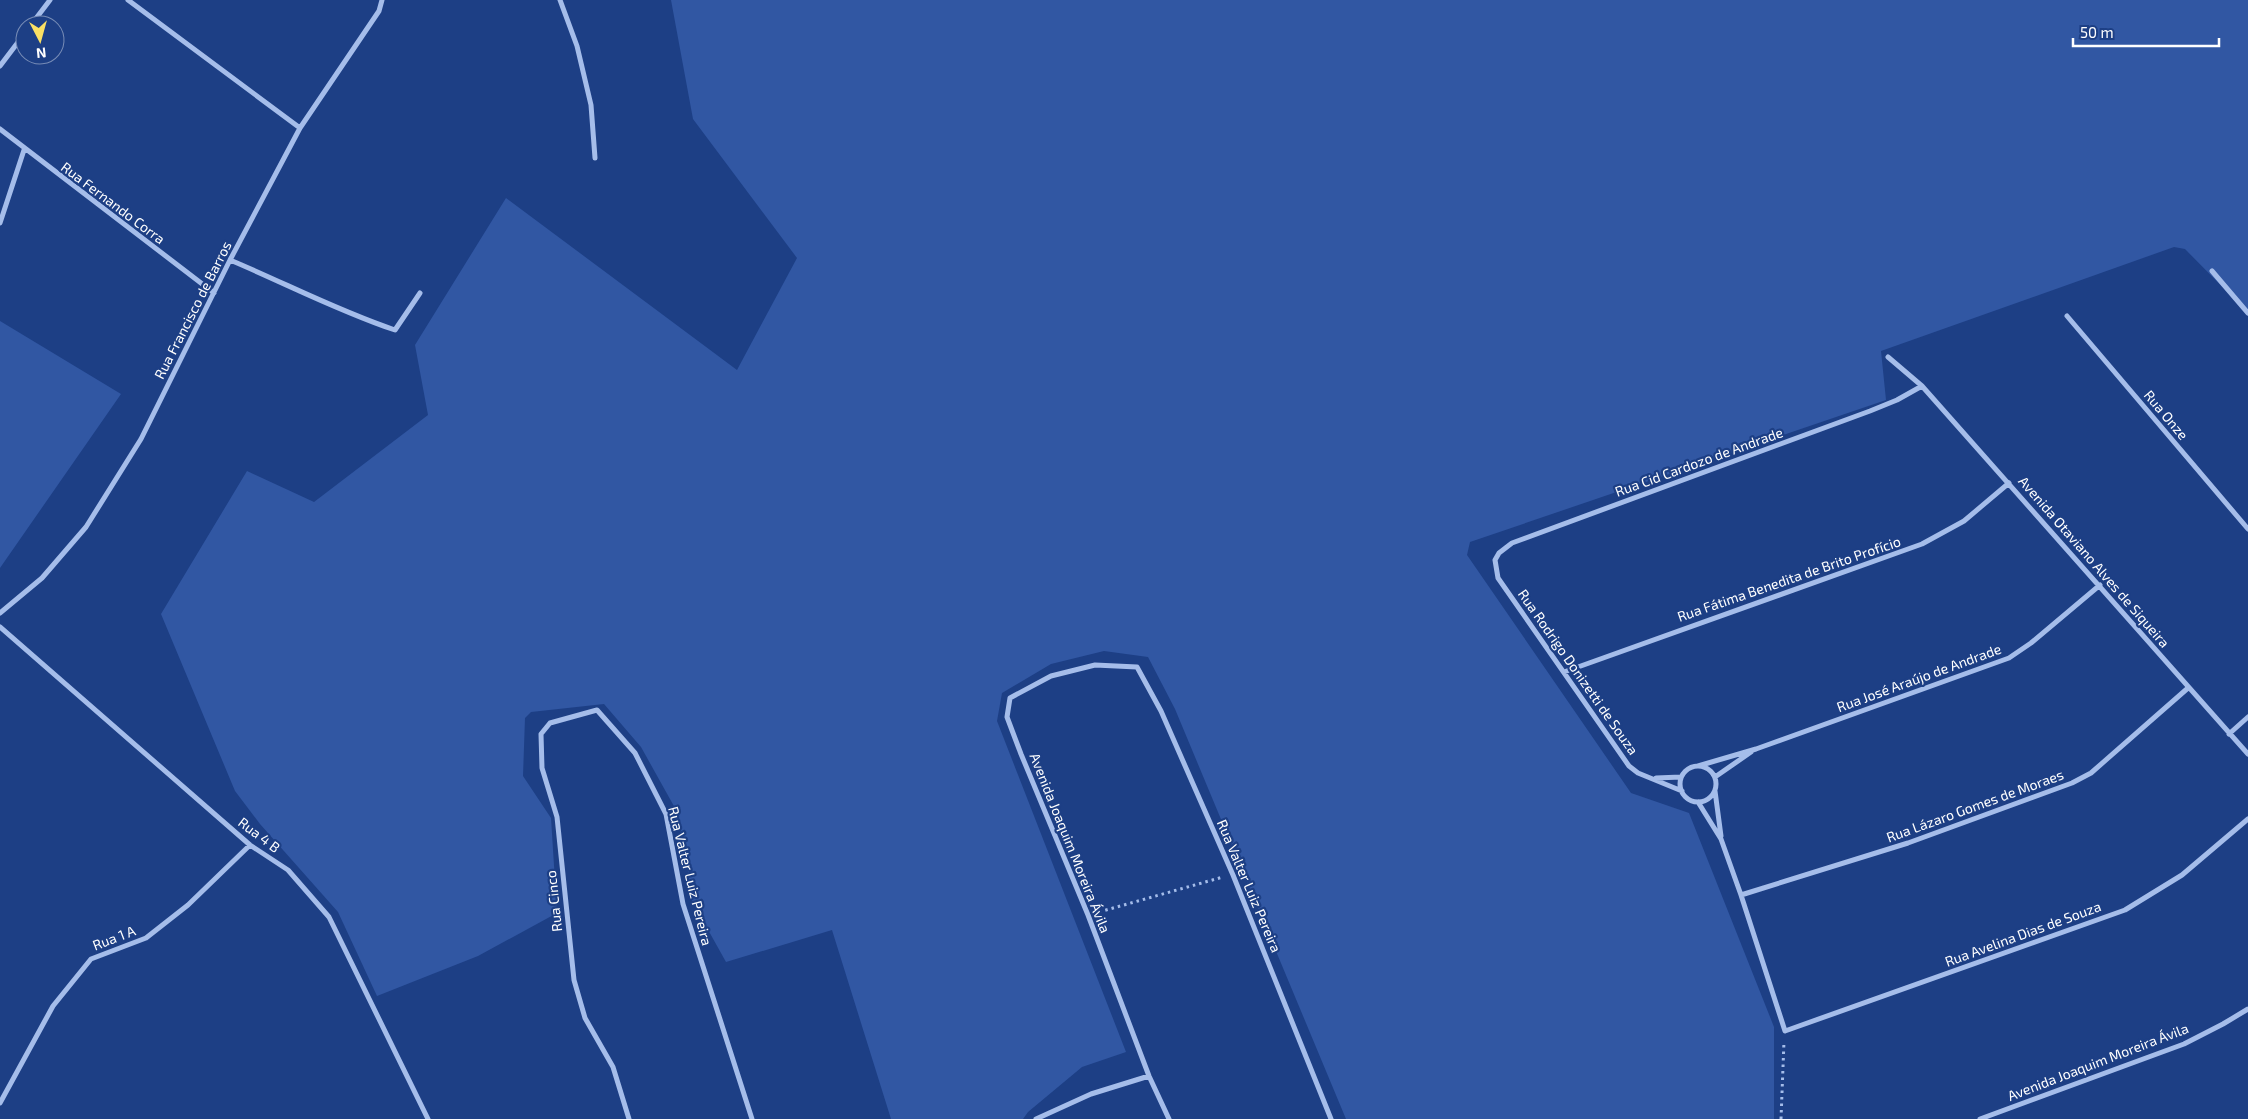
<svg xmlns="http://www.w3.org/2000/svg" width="2248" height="1119" font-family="'Exo 2',sans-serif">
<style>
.green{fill:#3157a3}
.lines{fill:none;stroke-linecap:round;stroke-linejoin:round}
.path{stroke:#a5bdea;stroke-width:3;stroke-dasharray:2.5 4;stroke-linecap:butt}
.street{stroke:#a5bdea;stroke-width:5}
.labels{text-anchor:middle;stroke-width:4.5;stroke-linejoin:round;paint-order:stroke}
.street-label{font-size:14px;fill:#fff;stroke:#1d3f85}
</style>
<rect width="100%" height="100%" fill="#1d3f85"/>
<path class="green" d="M671,0H2248V313L2185,249L2174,247L1881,351L1886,400L1470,542L1467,555L1631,793L1689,813L1774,1027V1119H1346L1175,709L1148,657L1104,651L1051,664L1002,693L997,721L1126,1052L1082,1067L1028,1112L1023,1119H891L832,930L726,962L692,901L685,851L675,808L641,747L604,704L531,712L525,718L523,776L551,818L557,913L478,956L377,996L338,912L260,824L235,791L161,614L247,471L314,502L428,415L415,345L506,198L737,370L797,258L693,119Z
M0,321L121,394L0,568Z"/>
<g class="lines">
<path class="path" d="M1099,912L1223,877
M1781,1119L1784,1041"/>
<path class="street" d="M128,0L300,128
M560,0L577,46L591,105L595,158
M31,25L50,0
M0,66L25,33
M0,129L214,293
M0,223L24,150
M230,260C285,283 338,311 395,330L420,293
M2212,271L2248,313
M2067,316L2248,529
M1888,357L1922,386L2248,754
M0,613L42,578L86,527L141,439L230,260L300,128L379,11L382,0
M0,627L250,845L288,870L329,917L428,1119
M1564,672L1922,544L1964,521L2009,483
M2229,734L2248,717
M1698,766L1756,749L2009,658L2031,643L2100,585
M1680 784a18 18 0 1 1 36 0a18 18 0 1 1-36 0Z
M1715,777L1751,752
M1656,778L1681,777
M1682,791L1638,773L1629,766L1498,578L1495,560L1499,553L1512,543L1870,411L1897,400L1922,386
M1715,791L1721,836
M1698,802L1721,839L1741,895L1785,1031L2125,910L2182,875L2248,819
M1741,895L1908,843L2072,783L2091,773L2188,688
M0,1103L53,1006L91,959L146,938L188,905L250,845
M629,1119L613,1067L585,1018L574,980L557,817L542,768L541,734L550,723L597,710L635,753L666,814L683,904L752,1119
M1036,1119L1091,1094L1149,1076
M1169,1119L1149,1076L1088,915L1021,754L1007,717L1010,698L1051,676L1095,665L1137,667L1161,711L1233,875L1331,1119
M1980,1119L2184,1044L2223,1024L2248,1009"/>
</g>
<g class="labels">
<g class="street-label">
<text transform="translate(113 203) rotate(37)" y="5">Rua Fernando Corra</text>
<text transform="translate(193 310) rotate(-63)" y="5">Rua Francisco de Barros</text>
<text transform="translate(2166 415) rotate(50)" y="5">Rua Onze</text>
<text transform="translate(1699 462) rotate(-20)" y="5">Rua Cid Cardozo de Andrade</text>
<text transform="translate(2094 562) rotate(49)" y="5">Avenida Otaviano Alves de Siqueira</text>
<text transform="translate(1789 579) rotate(-19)" y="5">Rua Fátima Benedita de Brito Profício</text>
<text transform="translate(1578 672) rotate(55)" y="5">Rua Rodrigo Donizetti de Souza</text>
<text transform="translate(1919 678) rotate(-20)" y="5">Rua José Araújo de Andrade</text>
<text transform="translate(1975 806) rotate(-20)" y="5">Rua Lázaro Gomes de Moraes</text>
<text transform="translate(259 835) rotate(37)" y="5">Rua 4 B</text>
<text transform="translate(1070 843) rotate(68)" y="5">Avenida Joaquim Moreira Ávila</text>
<text transform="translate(690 876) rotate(76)" y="5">Rua Valter Luiz Pereira</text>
<text transform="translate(1249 886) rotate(67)" y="5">Rua Valter Luiz Pereira</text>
<text transform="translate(554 901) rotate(-96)" y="5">Rua Cinco</text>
<text transform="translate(2023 934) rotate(-20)" y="5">Rua Avelina Dias de Souza</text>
<text transform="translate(114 938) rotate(-21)" y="5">Rua 1 A</text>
<text transform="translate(2098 1062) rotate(-21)" y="5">Avenida Joaquim Moreira Ávila</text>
</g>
</g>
<g transform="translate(40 40) rotate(174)"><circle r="24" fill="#1d3f85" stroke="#778cb6"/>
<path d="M0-4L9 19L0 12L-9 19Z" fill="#fae064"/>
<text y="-8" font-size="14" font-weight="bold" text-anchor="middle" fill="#ffffff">N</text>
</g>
<path d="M2073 38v8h146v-8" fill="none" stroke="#ffffff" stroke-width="2.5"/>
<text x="2080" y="38" font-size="15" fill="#ffffff" stroke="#1d3f85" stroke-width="4" paint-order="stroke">50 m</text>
</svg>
